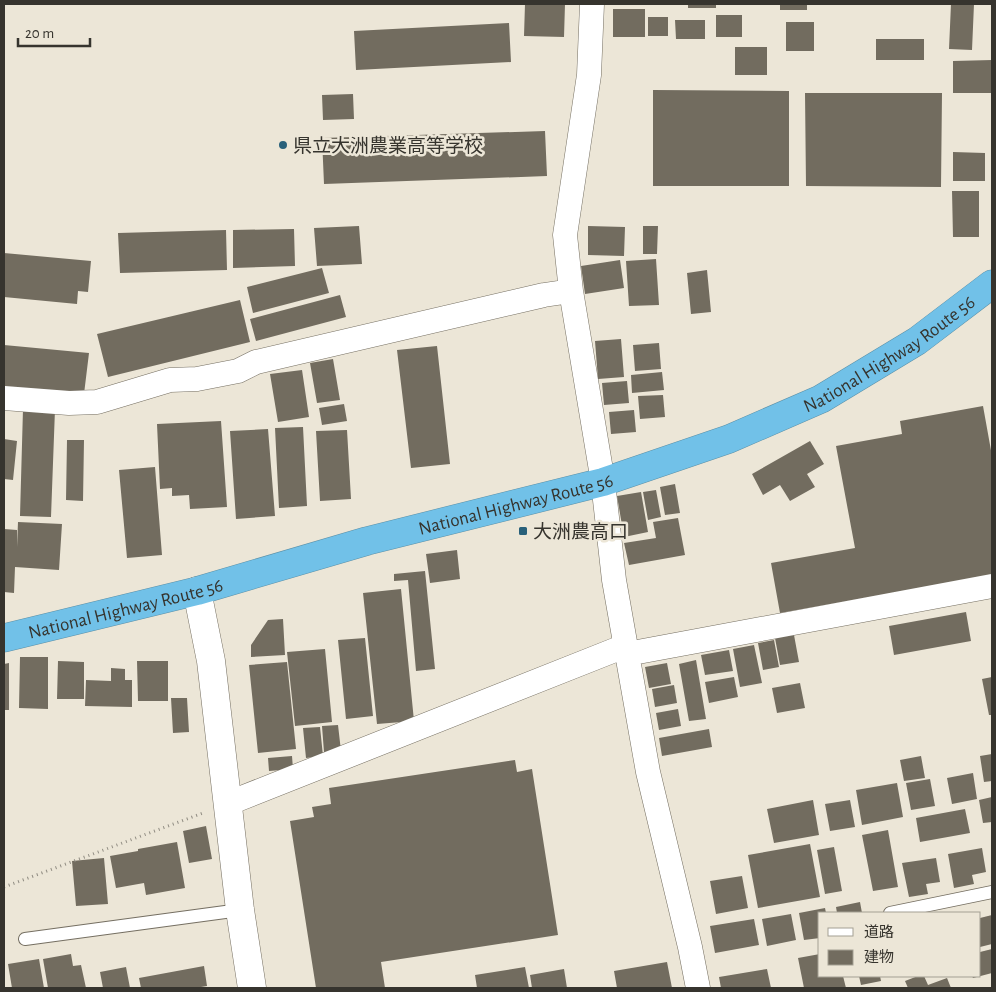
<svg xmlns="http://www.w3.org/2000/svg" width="996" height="992" font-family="'Alegreya Sans','Noto Sans JP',sans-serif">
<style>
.building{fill:#726c5f}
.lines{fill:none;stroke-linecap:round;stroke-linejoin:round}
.lane-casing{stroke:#756f62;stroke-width:14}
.street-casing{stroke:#756f62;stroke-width:25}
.secondary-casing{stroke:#756f62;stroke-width:29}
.highway-casing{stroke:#5c90a7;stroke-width:29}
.path{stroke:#918d83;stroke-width:3;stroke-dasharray:1 4;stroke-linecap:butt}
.lane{stroke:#fff;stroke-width:12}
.street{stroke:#fff;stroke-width:24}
.secondary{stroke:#fff;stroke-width:28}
.highway{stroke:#71c1e8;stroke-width:28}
.poi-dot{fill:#28607a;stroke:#ece6d7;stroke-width:2}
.labels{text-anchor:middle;stroke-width:5;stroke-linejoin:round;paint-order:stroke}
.poi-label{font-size:19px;fill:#36342e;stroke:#ece6d7;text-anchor:start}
.street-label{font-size:19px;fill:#36342e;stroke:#ece6d7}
</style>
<rect width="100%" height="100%" fill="#ece6d7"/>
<path class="building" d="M525,4H565L564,37L524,36Z
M688,4H716V8H688Z
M780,4H807V10H780Z
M951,4H974L972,50L949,49Z
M613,9H645V37H613Z
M716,15H742V37H716Z
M648,17H668V36H648Z
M675,20H705V39H676Z
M786,22H814V51H786Z
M509,23L511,62L356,70L354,31Z
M876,39H924V60H876Z
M735,47H767V75H735Z
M992,60V93H953V61Z
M653,90L789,91V186H653Z
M805,93H942L941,187L806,186Z
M353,94L354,119L323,120L322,95Z
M545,131L547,176L324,184L322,138Z
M953,152L985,153V181H953Z
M952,191H979V237H953Z
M359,226L362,264L317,266L314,228Z
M588,226L625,227L624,256L588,255Z
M643,226H658L657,254H643Z
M294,229L295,266L233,268V230Z
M226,230L227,270L120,273L118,233Z
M4,253L91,261L88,292L78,291L77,304L4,297Z
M656,259L659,305L629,306L626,261Z
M620,260L624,288L585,294L581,266Z
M322,268L329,293L253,313L247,287Z
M707,270L711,312L691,314L687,273Z
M340,295L346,317L256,341L250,319Z
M240,300L250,342L108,377L97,334Z
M621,339L624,377L598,379L595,341Z
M659,343L661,369L635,371L633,345Z
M4,345L89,353L84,394L4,386Z
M437,346L450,464L411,468L397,350Z
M333,359L340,400L317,403L310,363Z
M302,370L309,417L278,422L270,374Z
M662,372L664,390L632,393L631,375Z
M627,381L629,403L604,405L602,383Z
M663,395L665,417L640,419L638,396Z
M344,404L347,421L322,425L319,408Z
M983,406L992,456V575L780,613L771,563L855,548L836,446L902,434L900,421Z
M23,409H55L51,517L20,516Z
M634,410L636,432L611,434L609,412Z
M221,421L227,507L190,509L189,495L172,496V488L160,489L157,424Z
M303,427L307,506L279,508L275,428Z
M268,429L275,516L236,519L230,431Z
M347,430L351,499L320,501L316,431Z
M4,439L17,441L13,480L4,479Z
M67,440H84L83,501L66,500Z
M810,441L824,464L807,474L815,487L790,501L780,485L763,495L752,474Z
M155,467L162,555L127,558L119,470Z
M675,484L680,513L665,515L660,487Z
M656,490L661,517L648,520L643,492Z
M641,492L648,532L624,537L617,496Z
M678,518L685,555L629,565L624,543L656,538L653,522Z
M18,522L62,524L59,570L15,567L14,593L4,592V529L17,530V547Z
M457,550L460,579L430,583L426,554Z
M425,571L435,669L416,671L408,580L394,581V574Z
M401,589L414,721L377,724L363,593Z
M966,612L971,641L894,655L889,626Z
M283,619L285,655L251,657V645L268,620Z
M794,635L799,662L780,665L775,638Z
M365,638L373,716L346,719L338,640Z
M774,640L779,667L763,670L758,643Z
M754,645L762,683L740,687L733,649Z
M325,649L332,722L295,726L287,652Z
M729,650L733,671L705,675L701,655Z
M20,657H48V709L19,708Z
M696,660L706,719L689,721L679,664Z
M58,661L84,662V699H57Z
M137,661H168V701H138Z
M287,662L296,749L258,753L249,665Z
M9,663V710H4V664Z
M667,663L671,684L649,688L645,667Z
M111,668L125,669V680H132V707L85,706L86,680L111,681Z
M734,677L738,697L709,703L705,682Z
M992,677V715H989L982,679Z
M800,683L805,708L777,713L772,688Z
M674,685L677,703L655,707L652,689Z
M171,698H187L189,732L173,733Z
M678,709L681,726L659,730L656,713Z
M338,725L341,751L324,752L322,726Z
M320,727L323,756L306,758L303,728Z
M709,729L712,747L662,756L659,738Z
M992,754V781L984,782L980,756Z
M292,756L293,769L269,771L268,758Z
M921,756L925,778L904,781L900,760Z
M515,760L517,772L532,769L558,935L381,962L385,988H316L290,821L314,817L312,807L331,804L329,788Z
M973,773L977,799L952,804L947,778Z
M930,779L935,806L911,810L906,783Z
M897,783L903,817L862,825L856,790Z
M992,797V822L983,823L979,800Z
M813,800L819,835L774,843L767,809Z
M850,800L855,827L830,831L825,804Z
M965,809L970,833L920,842L916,818Z
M206,826L212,859L189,863L183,831Z
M888,830L898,887L873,891L862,835Z
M177,842L185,888L146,895L144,883L116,888L110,856L138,851V849Z
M810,844L820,897L758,908L748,855Z
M834,847L842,891L825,894L817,850Z
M982,848L986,872L972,875L974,884L954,888L948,854Z
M104,858L108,904L76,906L72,861Z
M936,858L940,882L926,884L928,894L909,897L902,863Z
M742,876L748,908L716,914L710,881Z
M860,902L862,913H837L836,907Z
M825,908L826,913H820V938L804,940L799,913Z
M791,914L796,940L767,946L762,919Z
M992,915V944L980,947V918Z
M754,919L759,945L715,953L710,926Z
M992,949V973L973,978L972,976H980V952Z
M71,954L73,966L81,965L86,988H48L43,959Z
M820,954V976H843L846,988H804L798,958Z
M39,959L44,988H12L8,964Z
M667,962L672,988H617L614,971Z
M204,966L207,986L195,988H141L139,978Z
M126,967L130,988H103L100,972Z
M525,967L529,988H477L475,975Z
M564,969L567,988H532L530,975Z
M767,969L771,988H721L719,977Z
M859,976H880L881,981L861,985Z
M918,976H924L928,985L947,978L951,988H908L905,981Z"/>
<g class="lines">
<defs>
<path id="lane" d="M890,913L992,892
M25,939L240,910"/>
<path id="street" d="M592,4L589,75L565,235L571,291L603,482L614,580L648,772L690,947L698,988
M4,398L69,403L97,402L170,380L197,379L238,371L256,362L544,295L571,291
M627,654L992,586
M229,803L625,646"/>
<path id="secondary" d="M197,591L211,661L240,910L252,988"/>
<g id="highway">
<path id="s1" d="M4,638L197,591L367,541L603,482L729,439L821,399L917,341L992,284"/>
</g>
</defs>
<use href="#lane" class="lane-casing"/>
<use href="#street" class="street-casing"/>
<use href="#secondary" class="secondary-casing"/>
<use href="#highway" class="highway-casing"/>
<path class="path" d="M4,887L203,813"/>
<use href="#lane" class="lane"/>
<use href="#street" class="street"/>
<use href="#secondary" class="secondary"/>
<use href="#highway" class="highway"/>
</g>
<g class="poi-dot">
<circle cx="283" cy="145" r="5"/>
<rect x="518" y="526" width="10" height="10" rx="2.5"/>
</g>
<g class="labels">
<g class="poi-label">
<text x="293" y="152">県立大洲農業高等学校</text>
<text x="533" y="538">大洲農高口</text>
</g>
<g class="street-label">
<text dy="7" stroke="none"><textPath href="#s1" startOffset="934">National Highway Route 56</textPath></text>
<text dy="7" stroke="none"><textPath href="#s1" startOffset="529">National Highway Route 56</textPath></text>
<text dy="7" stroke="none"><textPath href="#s1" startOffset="125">National Highway Route 56</textPath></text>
</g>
</g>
<rect width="996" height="992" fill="none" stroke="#36342e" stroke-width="10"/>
<rect x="818" y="912" width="162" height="65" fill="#ece6d7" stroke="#a39f93"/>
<rect x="828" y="928" width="25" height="8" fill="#ffffff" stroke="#a39f93"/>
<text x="864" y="937" font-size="15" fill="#36342e">道路</text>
<rect x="828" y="950" width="25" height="15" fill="#726c5f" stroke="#a39f93"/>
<text x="864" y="962" font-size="15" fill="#36342e">建物</text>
<path d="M18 38v8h72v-8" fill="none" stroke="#36342e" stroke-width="2.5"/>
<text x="25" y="38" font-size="15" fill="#36342e" stroke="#ece6d7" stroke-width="4" paint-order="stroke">20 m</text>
</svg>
